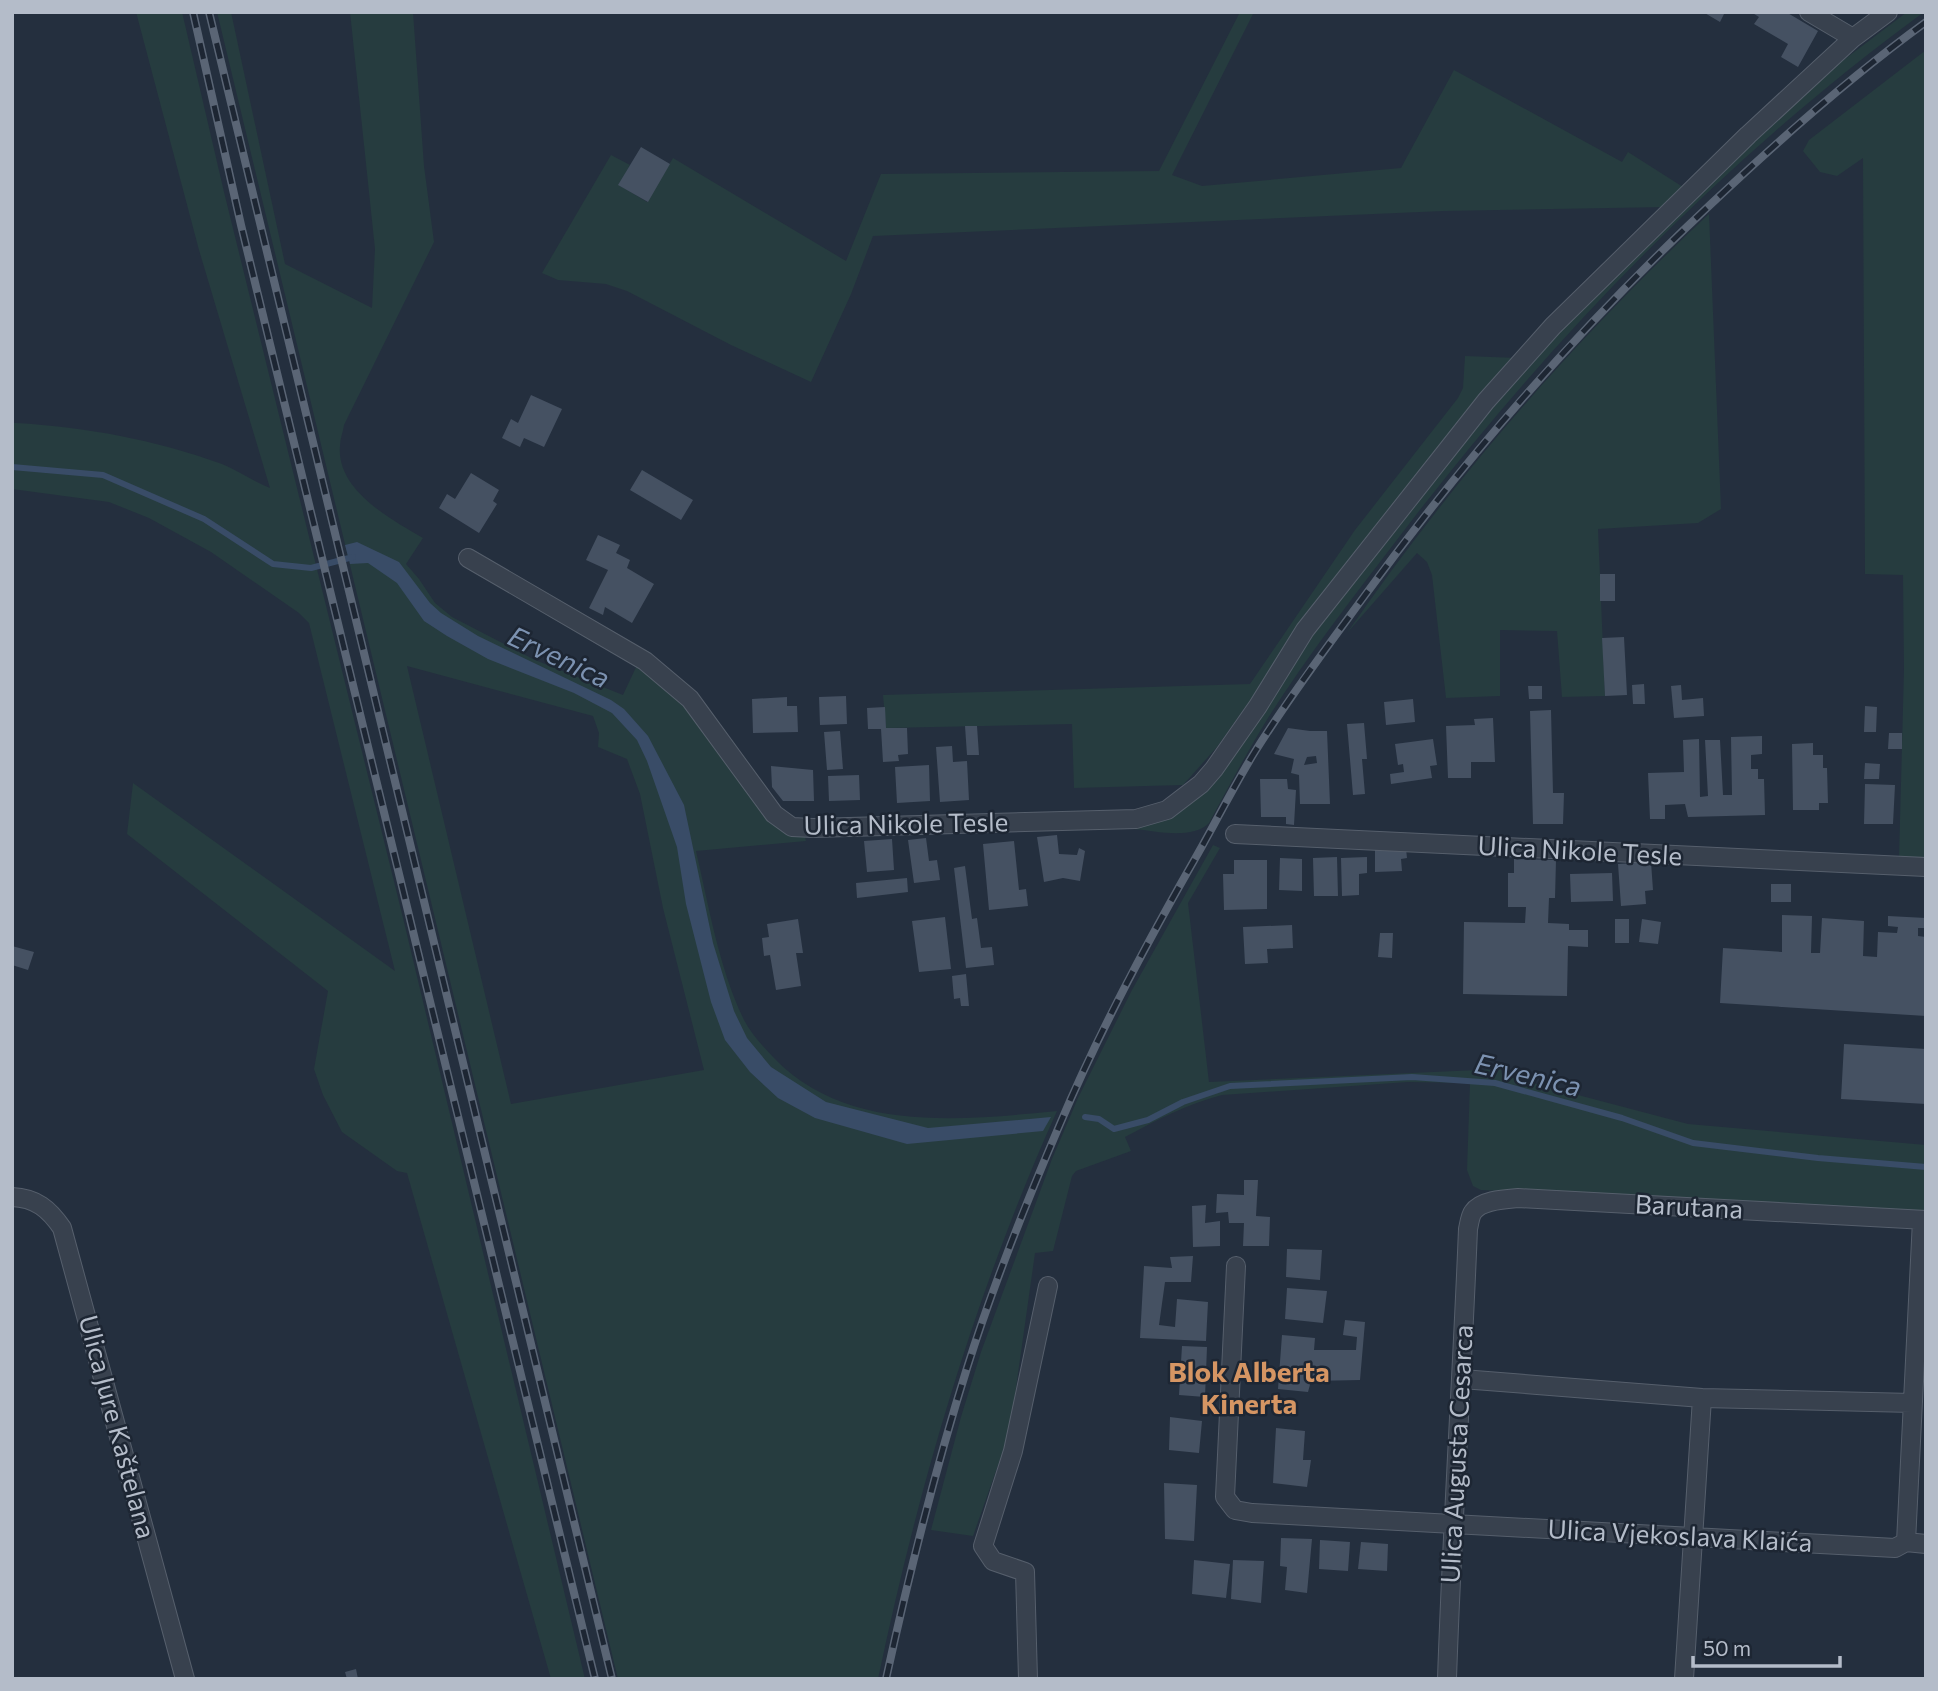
<svg xmlns="http://www.w3.org/2000/svg" width="1938" height="1691" font-family="Commissioner,sans-serif">
<style>
.green{fill:#263c3f;fill-rule:evenodd}
.water{fill:#394c67}
.lines{fill:none;stroke-linecap:round;stroke-linejoin:round}
.stream{stroke:#394c67;stroke-width:6}
.building{fill:#455162;fill-rule:evenodd}
.minor-casing{stroke:#565f6c;stroke-width:20}
.minor{stroke:#38414e;stroke-width:18}
.rail-casing{stroke:#5a6575;stroke-width:8}
.rail{stroke:#1d2633;stroke-width:5;stroke-dasharray:16;stroke-linecap:butt}
.labels{text-anchor:middle;stroke-width:5;stroke-linejoin:round;paint-order:stroke}
.street-label{font-size:26px;fill:#b4bcc9;stroke:#1d2633}
.water-label{font-size:28px;font-style:italic;fill:#7c92b1;stroke:#1d2633}
.neighbourhood-label{font-size:28px;font-weight:bold;fill:#d59563;stroke:#1d2633}
</style>
<rect width="100%" height="100%" fill="#242f3e"/>
<path class="green" d="M136,12H182L224,192L403,918L585,1679H551L407,1173L397,1171L342,1132L323,1095L314,1069L328,991L127,834L133,783L395,971L309,623L299,613L211,552L149,518L109,502L12,489V423H16C86,427 156,440 222,464C239,471 254,482 270,488L199,250Z
M217,12H231L285,264L372,308L375,249L350,12H413L424,166L434,242L344,425C343,432 340,439 340,446C336,490 392,520 423,538L406,564L419,579L435,603L452,617L535,660L623,695L638,663L681,699L769,819L804,833L806,841L696,851C709,907 719,968 744,1020C752,1035 763,1046 774,1058C847,1134 962,1120 1057,1111C975,1293 919,1484 878,1679H618ZM407,666L593,716L599,733L598,747L627,759L640,794L663,908L704,1070L511,1104Z
M1240,12H1254L1172,175L1202,186L1401,168L1454,70L1622,162L1628,152L1683,187L1666,207L1443,211L873,236L851,294L811,382L731,345L627,291L606,284L558,280L542,273L611,155L630,165L619,185L647,202L673,158L846,261L881,174L1159,171Z
M1907,12H1924C1722,160 1544,345 1393,545C1350,601 1306,658 1268,718C1247,752 1228,788 1209,823C1192,840 1156,831 1134,829L1133,823L1179,811L1330,608L1471,428L1595,292L1833,68Z
M1926,50V860L1899,859L1904,669L1903,575L1865,574L1863,158L1837,176L1820,172L1803,151L1809,140Z
M1709,214L1721,509L1698,523L1598,529L1605,696L1562,697L1557,631L1500,630V696L1446,698L1432,575L1427,562L1417,553L1347,633C1452,481 1574,340 1709,214Z
M1465,356L1518,358L1323,597L1217,747L1183,785L1074,788L1072,724L886,728L883,695L1250,684L1355,530L1458,398L1463,388Z
M1213,845L1220,848L1188,903L1209,1082L1501,1069L1502,1075L1688,1124L1926,1145V1212L1481,1190L1473,1186L1467,1170L1470,1083L1408,1082L1222,1095C1187,1104 1157,1120 1125,1137L1131,1151L1076,1171L1072,1176L1053,1251L1035,1253L1012,1416L1003,1451L973,1536L931,1530L961,1417L981,1352L1052,1159L1078,1098L1132,990Z"/>
<path class="water" d="M357,542L399,562L430,603L441,613L478,636L611,700L624,709L648,736L684,805L713,943L734,1011L747,1038L771,1067L826,1102L928,1128L1051,1117L1043,1131L907,1144L815,1118L778,1098L750,1072L725,1040L711,1002L686,904L677,847L647,761L637,740L612,713L574,693L488,659L447,636L424,621L397,583L368,563L350,564L345,545Z"/>
<g class="lines">
<path class="stream" d="M12,467L103,475L204,519L273,564L311,568L353,557
M1085,1117L1099,1119L1114,1129L1148,1120L1183,1102L1230,1086L1412,1077L1495,1083L1622,1118L1693,1143L1818,1158L1926,1167"/>
</g>
<path class="building" d="M1703,12H1725L1720,22Z
M1751,12H1786L1818,31L1798,67L1781,57L1788,44L1754,24L1759,17Z
M641,147L670,164L648,202L618,185Z
M531,395L562,409L544,447L524,438L520,447L502,438L511,419L518,423Z
M642,470L693,500L681,520L630,490Z
M471,473L499,490L493,501L497,504L479,533L439,508L447,494L455,499Z
M598,535L620,545L616,553L630,560L627,568L654,584L632,623L605,607L603,615L589,608L608,570L586,560Z
M1600,574H1615V601H1600Z
M1624,637L1627,695L1605,696L1602,638Z
M1644,684L1645,704H1633L1632,685Z
M1681,685L1682,700L1703,698L1704,716L1674,718L1671,686Z
M1528,686H1542V699H1529Z
M846,696L847,724L820,725L819,697Z
M787,697V706H797L798,732L753,733L752,699Z
M1413,699L1415,722L1386,725L1384,702Z
M1865,706L1877,707L1876,732H1864Z
M885,707L886,728H907L908,754L898,755L899,761L883,762L881,729H868L867,708Z
M1551,710L1553,793H1564L1563,824H1533L1530,711Z
M1493,718L1495,762H1471V778H1448L1446,726L1475,725L1474,719Z
M1364,723L1367,759H1362L1365,794L1353,795L1347,724Z
M965,726H977L979,755H967Z
M1288,728L1310,731H1327L1330,804H1300L1299,775L1291,773L1294,759L1274,754ZM1316,756L1317,763L1304,765L1307,757Z
M840,731L843,769L827,770L824,732Z
M1889,733H1902V749H1888Z
M1762,736V754L1751,755V769H1758V779H1764L1765,815L1688,817L1685,804L1665,805V819H1650L1648,773L1684,772L1683,740L1699,739L1700,797L1708,796L1705,740H1720L1723,795H1732L1731,737Z
M1433,739L1437,765L1430,766L1432,778L1391,784L1390,774L1404,772L1403,764L1398,765L1395,744Z
M1813,743V755H1823V768H1827L1828,803H1819V810H1793L1792,744Z
M952,746L953,762L967,761L969,800L940,802L936,747Z
M1865,763L1880,764L1879,779H1864Z
M929,765L930,801L897,803L895,767Z
M771,766L813,770L814,801H783L772,787Z
M859,775L860,800L829,801L828,776Z
M1260,779H1287L1288,789L1296,790L1294,825L1286,824V817H1261Z
M1865,784L1895,785L1893,824H1864Z
M1057,835L1059,854L1077,855L1079,848L1085,851L1080,881L1063,878L1044,882L1037,837Z
M926,838L929,861L937,860L940,880L914,883L908,840Z
M892,839L894,870L867,872L864,841Z
M1014,841L1019,890L1026,889L1028,906L989,910L983,844Z
M1375,849H1406L1407,858L1401,859L1402,871L1375,872Z
M1337,857L1338,896H1314L1313,858Z
M1367,857V873L1359,874V895L1342,896L1341,858Z
M1280,858L1302,859V891L1279,890Z
M1514,859L1556,860L1555,898H1549L1548,923L1569,924V930H1588V947L1568,946L1567,996L1463,994L1464,922L1525,923L1526,907H1508V873H1514Z
M1234,860H1267V909L1224,910L1223,874H1234Z
M1651,862L1653,890L1645,891L1646,904L1621,906L1618,864Z
M965,866L972,919L977,918L981,948L992,947L994,965L966,968L954,868Z
M1612,873L1613,901L1571,902L1570,874Z
M907,878L908,892L857,898L856,883Z
M1771,884H1791V902H1771Z
M1782,915L1812,916L1811,953H1820L1822,918L1864,921L1863,956L1877,957L1878,932L1897,933L1898,927L1888,926V916L1926,918V928H1918V936L1926,937V1016L1720,1003L1723,948L1782,952Z
M945,917L951,969L919,972L912,921Z
M798,919L803,953H796L801,986L776,990L770,955L764,956L762,938L769,937L767,924Z
M1615,919H1629V943H1615Z
M1642,919L1661,922L1658,944L1639,942Z
M1292,925L1293,948L1267,949L1268,963L1245,964L1243,927Z
M1380,933H1393L1392,958L1378,957Z
M12,946L34,952L28,970L12,965Z
M966,974L969,1006H961L960,998L954,999L952,976Z
M1844,1044L1926,1049V1104L1841,1099Z
M1244,1180H1258L1256,1216L1270,1217L1269,1246H1243L1244,1223H1229L1228,1212L1216,1213L1217,1194L1244,1195Z
M1206,1205L1205,1223L1220,1221V1246L1193,1247L1192,1206Z
M1287,1249L1322,1250L1320,1280L1286,1277Z
M1193,1256L1191,1282H1165L1159,1325L1175,1327L1177,1299L1208,1302L1206,1341L1140,1338L1144,1266L1172,1268L1170,1257Z
M1287,1288L1327,1291L1323,1323L1285,1319Z
M1345,1320L1365,1322L1360,1380L1311,1381L1308,1392L1278,1389L1282,1335L1315,1338L1314,1350H1356L1357,1337L1343,1335Z
M1182,1346L1207,1347L1205,1397L1179,1395Z
M1170,1417L1202,1421L1199,1453L1169,1450Z
M1276,1428L1305,1431L1303,1460H1311L1307,1487L1273,1483Z
M1164,1483L1197,1485L1194,1541L1165,1539Z
M1281,1538L1312,1539L1307,1593L1285,1590L1287,1567L1280,1566Z
M1320,1540L1350,1542L1348,1571L1319,1569Z
M1361,1542L1388,1544L1387,1571L1358,1569Z
M1194,1560L1230,1564L1226,1598L1192,1594Z
M1233,1560L1264,1561L1261,1603L1231,1599Z
M356,1669L358,1679H347L345,1672Z"/>
<g class="lines">
<defs>
<path id="minor" d="M1809,12L1853,38
M468,558L645,661L690,699L774,814L792,827L813,828L1136,819L1167,810L1201,784L1214,769L1258,706L1305,630L1486,401L1553,326L1748,135L1853,38L1888,12
M1235,834L1926,867
M12,1197C36,1198 49,1209 62,1228L185,1679
M1236,1266L1225,1497L1235,1510L1252,1513L1895,1548L1906,1542
M1462,1379L1702,1398L1912,1403
M1906,1542L1922,1220
M1906,1542L1926,1544
M1028,1679L1025,1572L993,1561L983,1546L1013,1451L1048,1286
M1447,1679C1452,1529 1462,1379 1468,1229C1469,1225 1470,1216 1473,1212C1481,1200 1505,1199 1518,1198L1926,1220
M1684,1679L1702,1398"/>
</defs>
<use href="#minor" class="minor-casing"/>
<use href="#minor" class="minor"/>
<defs>
<path id="rail" d="M193,12L241,225L595,1679
M209,12L612,1679
M886,1679C909,1574 935,1470 967,1368C993,1285 1026,1203 1060,1124C1098,1034 1144,948 1192,864C1214,826 1233,787 1256,750C1288,699 1324,651 1360,602C1466,456 1580,327 1711,204C1780,139 1850,77 1926,22"/>
</defs>
<use href="#rail" class="rail-casing"/>
<use href="#rail" class="rail"/>
</g>
<g class="labels">
<g class="street-label">
<text transform="translate(906 824) rotate(-1)" y="9">Ulica Nikole Tesle</text>
<text transform="translate(1580 851) rotate(3)" y="9">Ulica Nikole Tesle</text>
<text transform="translate(1689 1207) rotate(3)" y="9">Barutana</text>
<text transform="translate(117 1427) rotate(75)" y="9">Ulica Jure Kaštelana</text>
<text transform="translate(1457 1454) rotate(-87)" y="9">Ulica Augusta Cesarca</text>
<text transform="translate(1680 1536) rotate(3)" y="9">Ulica Vjekoslava Klaića</text>
</g>
<g class="water-label">
<text transform="translate(559 657) rotate(25)" y="10">Ervenica</text>
<text transform="translate(1528 1075) rotate(13)" y="10">Ervenica</text>
</g>
<g class="neighbourhood-label">
<text x="1249" y="1382">Blok Alberta<tspan x="1249" dy="32">Kinerta</tspan></text>
</g>
</g>
<rect width="1938" height="1691" fill="none" stroke="#b4bcc9" stroke-width="28"/>
<path d="M1693 1656v10h147v-10" fill="none" stroke="#b4bcc9" stroke-width="3.5"/>
<text x="1703" y="1656" font-size="21" fill="#b4bcc9" stroke="#1d2633" stroke-width="5" paint-order="stroke">50 m</text>
</svg>
